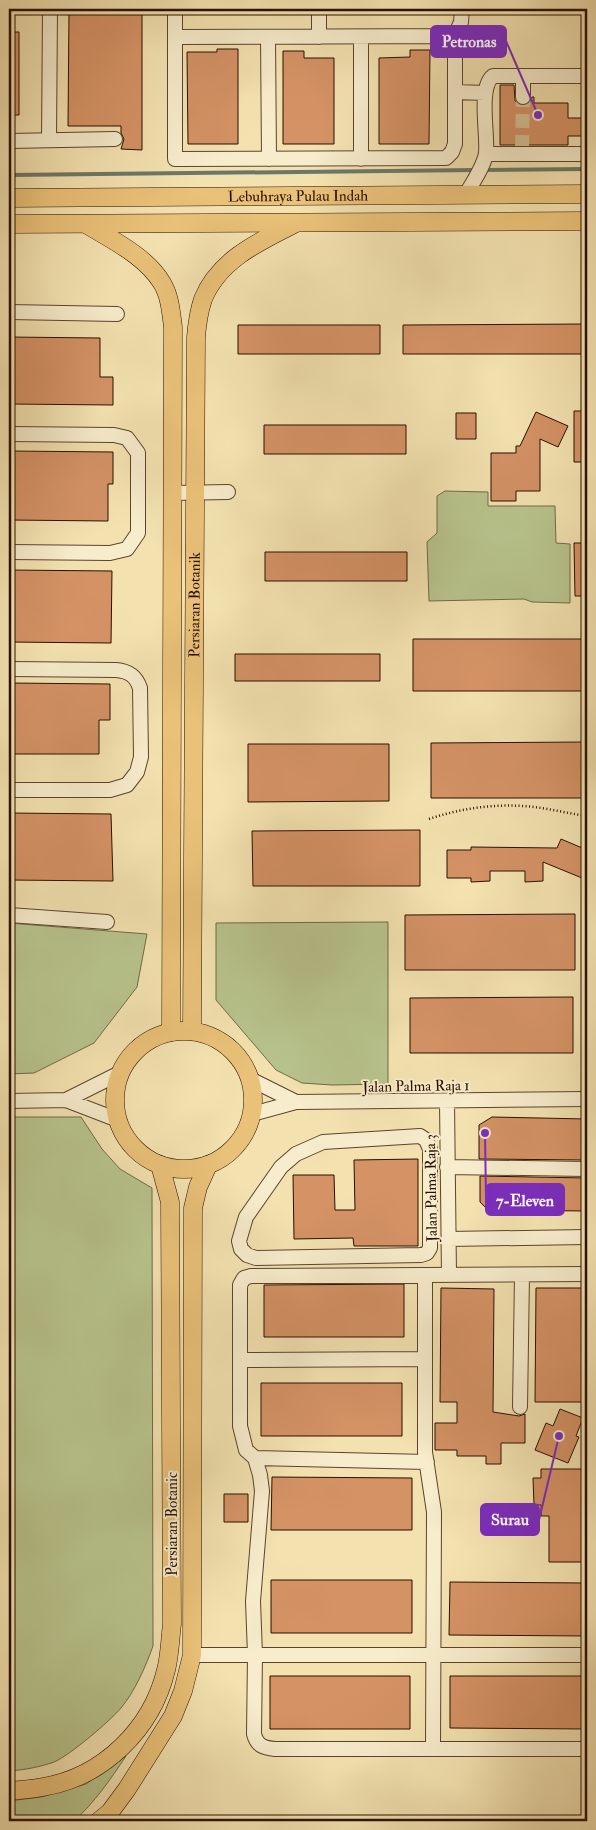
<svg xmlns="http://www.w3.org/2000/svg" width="596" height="1830" font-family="'IM FELL Double Pica',serif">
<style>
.green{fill:#b8c48d;stroke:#706a46}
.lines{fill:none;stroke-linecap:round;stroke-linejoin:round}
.stream{stroke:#6d7769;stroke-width:4}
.building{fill:#d49265;stroke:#280f00}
.minor-tunnel{stroke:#d5c296;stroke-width:14;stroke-dasharray:14 7;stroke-linecap:butt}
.minor-casing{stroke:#5b442c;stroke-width:16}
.major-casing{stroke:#280f00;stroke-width:19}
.path{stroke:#280f00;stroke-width:2.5;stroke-dasharray:1 2.5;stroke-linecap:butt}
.minor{stroke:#f7eccc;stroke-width:14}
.major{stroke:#eac178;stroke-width:18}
.labels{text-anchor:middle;stroke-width:4;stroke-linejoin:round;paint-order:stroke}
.street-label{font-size:15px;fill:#280f00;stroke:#f7eccc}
.leader{fill:none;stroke:#7b2cbf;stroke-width:2}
.callout-dot{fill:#7b2cbf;stroke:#f7eccc;stroke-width:2}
.callout{fill:#7b2cbf;stroke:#7b2cbf;stroke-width:2}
.callout-label{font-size:16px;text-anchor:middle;font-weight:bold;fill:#fff}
</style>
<rect width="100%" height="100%" fill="#f3e2b0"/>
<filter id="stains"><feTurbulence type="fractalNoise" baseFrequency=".004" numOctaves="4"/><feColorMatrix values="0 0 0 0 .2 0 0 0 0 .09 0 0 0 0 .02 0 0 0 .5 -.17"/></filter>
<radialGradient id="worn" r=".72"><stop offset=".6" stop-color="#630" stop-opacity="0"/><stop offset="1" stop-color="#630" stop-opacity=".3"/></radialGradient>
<path class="green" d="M445,491L488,492V506H555L556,543L570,544V603L532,602L524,599L429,601L427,542L437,533V496Z
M388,922V1084L332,1085L302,1083L276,1070L216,1000V923Z
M9,923L147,934L137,987L94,1043L34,1073L9,1074Z
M9,1117H81L102,1149L120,1169L152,1188L153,1646C145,1668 135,1691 121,1708C110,1721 69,1756 54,1762C40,1767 24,1770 9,1771Z
M126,1756C110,1780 95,1802 74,1821H9V1801L41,1797L86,1784Z"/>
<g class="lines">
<path class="stream" d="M483,170L587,169
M9,175L476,170"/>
</g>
<path class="building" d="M69,9H142V150L121,149L124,139L121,133V126H68Z
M9,32H19V115H9Z
M217,49H238V144H188L187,52H217Z
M410,50H430L429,144H379V58L410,57Z
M283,51H304V58H334V144H283Z
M500,85H514L515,101L523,106L528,104L532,97H534V103H568V118H587V136H568V145H500Z
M587,324V354H403V325Z
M238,325H380V354H238Z
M9,337L100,338V377H113V405L9,404Z
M574,411H587V462H574Z
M536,412L568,426L558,447L540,439V491H516V501H491V453H516V446H520Z
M456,413H476V439H456Z
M264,425H406V454H264Z
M9,451L113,452V484H108V521L9,520Z
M574,543H587V596H575Z
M265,552H407V581H265Z
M9,570L112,571L111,643L9,642Z
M413,639H587V691H413Z
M235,654H380V681H235Z
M9,683L110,684V720H99V754H9Z
M587,742V798H431V743Z
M248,744H389V801L248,802Z
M9,813L111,814L113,881L9,880Z
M420,830V886H253L252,831Z
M561,839L587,850V866L582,878L543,862V881L525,882V871H490V881L471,882V878H447V850H471V847L557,848Z
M575,914V970H405V915Z
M573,997V1053H410V998Z
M492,1117L587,1119V1160L479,1159V1125Z
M418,1159V1246H354L353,1238L294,1239L293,1175H334L335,1210H355L354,1160Z
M480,1176L587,1178V1211L488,1210L480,1202Z
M404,1284V1337H264V1285Z
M441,1288L494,1289L493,1412L519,1416L525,1414V1443H501V1464H486V1456H457V1450H435V1423H457V1402H440Z
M536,1288H587V1402H535Z
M261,1383H402V1436H261Z
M560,1409L583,1418L576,1436L579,1437L568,1463L535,1450L546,1423L553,1426Z
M541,1469H587L586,1562H549V1516H541V1505H534L533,1478H541Z
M272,1477L412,1478V1530H271Z
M224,1494H248V1522H224Z
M271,1580H412V1633H271Z
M450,1582L587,1583V1636L449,1635Z
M270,1676H410V1729H270Z
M450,1676H587V1729L450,1728Z"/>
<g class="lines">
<path class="minor-tunnel" d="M522,149L523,97"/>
<defs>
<path id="minor" d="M175,9V159L446,158L452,152L455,144V36L461,22L462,9
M319,9V37
M175,37L455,36
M268,37L269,159
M361,37V159
M455,92L485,93
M523,97V76
M49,140L50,9
M9,141L115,139
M486,154H587
M465,196C472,183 484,167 486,153C488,134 478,88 493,76H587
M9,312L117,314
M9,434L114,435L127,438L138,453V533L127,549L110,553L9,552
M173,493L228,492
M9,669L116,670C129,671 136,676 140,688L141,757L137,772L127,785L110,790H9
M9,915L107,922
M250,1079L296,1102L587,1099
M66,1100L120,1073
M9,1101L66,1100L118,1120
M447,1101L449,1275
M252,1114L296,1102
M420,1136L426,1140L430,1149V1248L427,1253L421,1255L256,1258L247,1255L241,1249L239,1241L246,1217L281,1167L296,1154L323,1142Z
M447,1167L587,1169
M448,1239L587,1237
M587,1274L251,1276L244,1278L240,1285V1426L246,1450L255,1458L260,1475L262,1491L253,1601L255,1655L254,1734C257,1746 264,1748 275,1749H587
M425,1275V1452L434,1512L433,1748
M240,1360L425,1359
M520,1407L522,1275
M255,1458L427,1462
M192,1655H587"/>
<g id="major">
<path id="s1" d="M9,198L587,194"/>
<path d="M9,224L587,221"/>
<path d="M86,224C112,240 146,256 162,283C170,296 171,312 173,327L171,1032"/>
<path id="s2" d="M192,1031L196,337C197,325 199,311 203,299C219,260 258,242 294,224"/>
<circle cx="184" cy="1100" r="69"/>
<path d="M9,1791C20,1790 32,1789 43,1787C103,1777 152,1729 166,1670C170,1655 170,1639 172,1624L170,1202L160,1165"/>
<path d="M99,1821L110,1812L127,1789L173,1716L183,1691L192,1655L193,1208L198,1187L208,1165"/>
</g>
</defs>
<use href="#minor" class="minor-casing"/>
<use href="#major" class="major-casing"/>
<path class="path" d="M429,819C459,809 490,804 522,806C544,807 565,813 587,816"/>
<use href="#minor" class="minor"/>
<use href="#major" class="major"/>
</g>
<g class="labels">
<g class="street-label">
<text dy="5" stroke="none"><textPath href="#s1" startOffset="289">Lebuhraya Pulau Indah</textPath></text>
<text dy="5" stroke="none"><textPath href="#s2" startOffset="426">Persiaran Botanik</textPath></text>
<text transform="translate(416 1086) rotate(-1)" y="5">Jalan Palma Raja 1</text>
<text transform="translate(431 1188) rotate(-91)" y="5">Jalan Palma Raja 3</text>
<text transform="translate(172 1524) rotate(-90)" y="5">Persiaran Botanic</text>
</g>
</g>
<path class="leader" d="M538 115L506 41M485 1133L486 1200M559 1436L539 1520"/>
<g class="callout-dot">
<circle cx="538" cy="115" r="5"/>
<circle cx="485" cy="1133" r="5"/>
<circle cx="559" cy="1436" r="5"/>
</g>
<g class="callout">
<rect x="431" y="26" width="75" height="31" rx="5"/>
<rect x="486" y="1184" width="78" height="31" rx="5"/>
<rect x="481" y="1504" width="58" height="31" rx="5"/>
</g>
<g class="callout-label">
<text x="469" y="47">Petronas</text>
<text x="525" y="1206">7-Eleven</text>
<text x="510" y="1525">Surau</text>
</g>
<rect width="596" height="1830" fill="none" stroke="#f3e2b0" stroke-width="30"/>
<rect x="10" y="10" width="576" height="1810" fill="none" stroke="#280f00" stroke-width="2.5"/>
<rect x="15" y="15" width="566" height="1800" fill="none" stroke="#280f00"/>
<rect width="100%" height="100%" filter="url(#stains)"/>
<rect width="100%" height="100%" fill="url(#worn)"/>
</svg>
